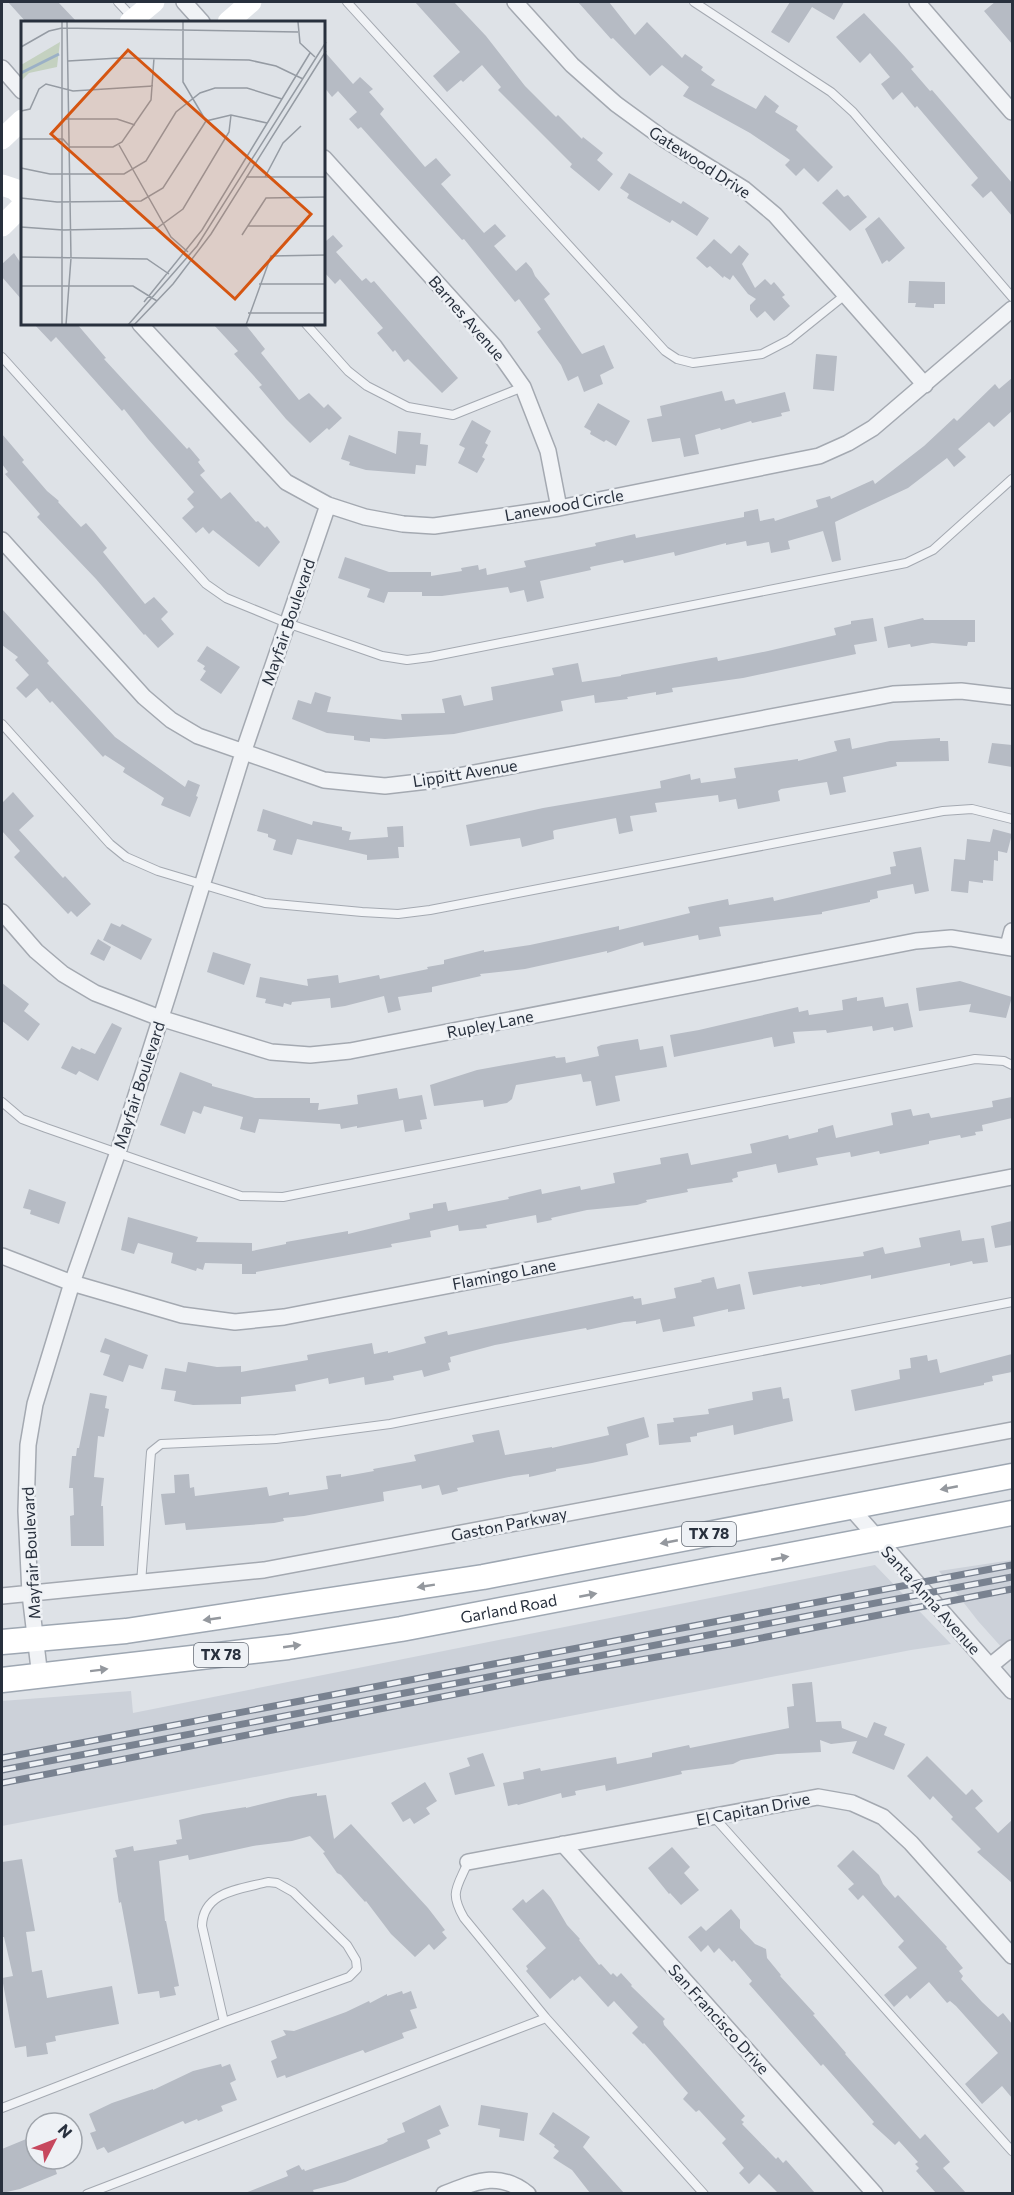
<svg xmlns="http://www.w3.org/2000/svg" width="1014" height="2195" font-family="Commissioner,sans-serif">
<style>
.built{fill:#ccd1d9}
.building{fill:#b6bbc4}
.lines{fill:none;stroke-linecap:round;stroke-linejoin:round}
.service-casing{stroke:#a4a9b1;stroke-width:10}
.minor-casing{stroke:#a4a9b1;stroke-width:18}
.primary-casing{stroke:#9ea7b2;stroke-width:27}
.service{stroke:#f1f3f6;stroke-width:8}
.minor{stroke:#f1f3f6;stroke-width:15}
.secondary{stroke:#fff;stroke-width:21}
.primary{stroke:#fff;stroke-width:24}
.rail-casing{stroke:#798290;stroke-width:7}
.rail{stroke:#eef1f5;stroke-width:4.5;stroke-dasharray:14;stroke-linecap:butt}
.oneway{fill:#94989e}
.labels{text-anchor:middle;stroke-width:5;stroke-linejoin:round;paint-order:stroke}
.shield{fill:#eef1f5;stroke:#636a74;stroke-width:1.5}
.shield-label{font-size:15px;font-weight:bold;fill:#28303d}
.street-label{font-size:16px;fill:#28303d;stroke:#eef1f5}
.inset-river{fill:none;stroke:#9bb0c6;stroke-width:3}
.inset-road{fill:none;stroke:#959ba3;stroke-width:1.5}
.view{fill:#d55511;fill-opacity:0.15;stroke:#d55511;stroke-width:3}
.inset-edge{fill:none;stroke:#28303d;stroke-width:3}
</style>
<rect width="100%" height="100%" fill="#dee2e7"/>
<path class="built" d="M1012,1560V1659L978,1621L939,1571Z
M875,1565L951,1644L911,1650L2,1826V1701L131,1691L133,1713Z"/>
<path class="building" d="M8,2H58L77,22H26Z
M415,2H454L486,36L525,86L556,117L558,115L582,139L583,137L603,153L597,160L613,174L599,191L570,167L572,164L498,90L501,87L482,65L463,82L461,80L447,92L433,76L460,52Z
M578,2H609L635,35L647,22L682,58L685,54L703,67L701,70L715,80L711,85L756,109L765,95L779,106L775,112L798,126L796,130L833,167L818,182L804,168L796,176L785,165L790,160L750,133L683,96L689,87L662,65L650,76L613,38L611,39Z
M790,2H844L834,20L812,7L789,43L771,32Z
M995,2H1012V44L984,11Z
M864,13L897,48L914,67L911,69L930,91L932,90L1012,183V216L991,191L983,198L971,185L978,178L917,106L915,108L902,92L893,100L881,84L890,77L870,53L860,63L836,37Z
M324,51L353,84L360,77L373,89L369,92L384,109L380,114L425,167L436,158L451,175L441,184L484,233L495,224L506,236L494,246L516,271L526,262L532,269L535,276L550,294L544,299L582,354L604,345L614,368L600,375L603,384L584,392L578,376L568,381L561,365L537,332L541,329L519,299L515,302L464,239L462,240L361,127L358,129L349,119L357,112L338,91L332,97L324,87Z
M629,173L681,204L683,201L709,218L697,236L672,220L670,223L627,198L629,194L620,188Z
M837,189L844,197L848,195L867,217L850,231L822,203Z
M879,217L905,248L889,262L887,260L882,264L865,229Z
M333,235L343,246L336,252L362,281L366,278L371,283L374,281L458,378L442,393L408,359L404,362L395,350L393,352L377,333L383,328L340,279L335,284L324,272V239L326,241Z
M714,239L731,254L739,245L749,254L742,264L755,288L765,279L771,285L774,282L785,295L782,297L790,306L774,321L765,311L757,318L750,310V305L756,299L748,294L733,275L730,280L724,276L723,278L710,266L707,268L696,258Z
M14,253L22,265V300L2,277V264Z
M909,281L945,282V304H934V308L915,307L916,303H908Z
M34,324H77L106,358L104,359L187,449L189,447L200,460L198,462L205,471L200,475L221,499L230,492L256,522L258,521L265,528L267,526L280,542L259,567L213,530L209,534L203,527L196,533L182,518L194,507L187,499L194,492L148,439L124,409L122,411L56,337L51,342Z
M213,324H245L265,349L261,353L299,400L309,393L324,408L328,404L342,418L329,430L327,428L310,443L286,419L259,387L262,385L234,354L238,351Z
M816,354L837,356L834,391L813,389Z
M1012,378V411L994,427L989,422L958,449L966,457L954,467L947,458L908,488L835,522L841,560L832,562L823,531L788,541L790,549L771,553L769,542L747,546L746,541L726,545V543L675,556L674,552L624,563L623,560L590,567L591,570L540,581L544,598L527,602L524,590L510,593L508,587L442,596H422V592H388L384,603L367,597L370,589L338,578L345,557L389,572H431V576L462,571L461,568L478,565L479,570L486,568L487,575L526,567L524,561L596,546L595,543L635,534L636,538L744,517V512L758,509L760,521L774,518L775,521L818,507L816,500L830,496L831,499L873,480L875,484L924,446L954,418L957,421L995,384L999,389Z
M722,391L725,401L734,399L736,404L785,392L790,411L781,413L782,416L752,423L751,421L721,430L720,428L695,435L699,454L684,457L680,438L652,442L647,419L662,416L660,406Z
M598,403L630,421L616,446L606,440L604,442L590,434L591,431L584,427Z
M472,420L491,431L485,443L488,445L482,457L485,459L477,473L458,463L465,448L459,445Z
M398,431L421,433L420,444L428,445L426,466L416,465L415,474L366,470L349,465L350,462L341,459L349,435L396,454Z
M2,434L24,460L22,462L47,491L59,501L58,502L81,527L86,523L94,532L107,548L103,552L145,604L154,597L168,612L161,619L174,634L158,648L145,634L144,635L96,579L37,517L40,514L5,474L8,472L2,464Z
M2,609L49,661L47,663L115,737L185,787L188,780L200,785L196,796L198,797L190,817L161,805L164,798L123,772L125,768L105,755L103,757L52,701L50,703L37,688L26,698L16,688L29,675L15,660L18,657L2,645Z
M873,618L877,641L854,645L856,654L743,678L672,688L673,692L656,695V692L627,697L628,699L595,703L594,695L561,701L563,711L454,734L385,739L370,738V742L354,740V736L327,733L292,719L298,700L311,704L315,692L331,697L327,712L402,720L401,714L445,713L442,699L461,695L464,706L493,700L491,687L554,675L552,668L578,663L582,682L621,676V675L717,657L718,661L768,651L836,635L834,628L851,624V621Z
M923,618L924,620H975V642H968L967,646L932,643L911,647L910,644L888,648L884,627Z
M207,646L240,667L221,694L200,680L206,671L203,669L205,666L197,661Z
M850,738L852,749L890,741L940,738V741H948L949,761L896,762L897,766L843,777L846,792L830,795L827,782L781,789L778,791L780,801L738,809L736,799L719,802L718,795L655,803L657,812L630,816L633,831L619,834L616,818L555,830L553,831L554,839L522,847L520,838L470,846L466,825L543,808L661,788L660,781L690,774L691,780L700,778L701,783L736,778L734,768L798,759V761L837,751L834,741Z
M992,743L1012,745V767L988,763Z
M13,792L34,816L19,830L63,878L65,876L91,904L77,917L71,911L68,914L14,857L20,851L2,831V803Z
M263,809L312,825L313,821L342,827V830L351,832L349,840L388,837L387,827L403,826L404,847H398L399,858L367,860V855L297,839L292,855L273,850L276,840L268,837V834L257,831Z
M993,829L1012,834L1007,853L998,851V861L994,860L993,881L983,880V883L969,881L968,893L951,891L954,859L965,860L967,839L990,842Z
M921,847L929,891L915,894L913,884L877,891L878,898L870,900V902L822,912V914L719,927L721,936L699,940L698,935L644,946L643,942L607,953V951L525,969L480,974L481,976L432,987V992L398,997L401,1010L388,1013L384,996L345,1006L331,1008L330,998L292,1002L291,1005L284,1003L283,1007L265,1003L266,999L256,997L260,977L308,986L307,979L338,975L339,983L379,975L380,979L428,969L427,967L444,964V960L484,950V952L530,945L619,926V930L690,913L688,907L728,899L729,905L773,897L774,901L891,874L890,867L896,866L893,852Z
M111,923L120,927L122,924L152,939L141,960L103,940Z
M98,939L111,947L104,961L90,954Z
M213,952L251,964L244,985L207,972Z
M960,981L1012,997L1006,1018L969,1012L971,1004L919,1011L916,988Z
M2,983L29,1004L24,1011L40,1024L28,1041L2,1021Z
M857,997V1001L883,997L885,1007L908,1003L913,1027L894,1031L893,1027L873,1031L872,1026L827,1033L826,1030L793,1032L795,1043L774,1047L772,1037L674,1057L670,1035L699,1030L798,1007L799,1012L808,1010L809,1015L843,1010L842,1000Z
M112,1023L122,1028L98,1081L79,1071L76,1075L61,1068L72,1046L80,1050L81,1048L95,1054Z
M638,1039L640,1050L663,1046L667,1067L615,1076L620,1101L596,1106L591,1081L583,1082L581,1074L516,1085L512,1099L507,1103L484,1107L483,1100L434,1106L430,1085L477,1070L555,1056L556,1058L565,1057L566,1063L599,1056L597,1047L601,1045Z
M180,1072L212,1084V1086L255,1098H310V1103H319L318,1110L358,1104L357,1095L397,1088L399,1099L422,1095L427,1119L420,1120L422,1129L405,1132L403,1120L357,1128V1126L341,1129L340,1124L259,1119L255,1133L240,1129L243,1117L204,1106L201,1114L193,1111L185,1134L160,1125Z
M1012,1097V1118L982,1125L983,1131L975,1132L976,1135L961,1138L960,1135L929,1141V1144L880,1154L879,1151L851,1157L850,1152L816,1158L818,1165L778,1173L776,1164L737,1172L738,1177L732,1179L733,1182L687,1189L688,1192L646,1200L647,1202L637,1205L587,1210L551,1218L552,1220L537,1223L536,1215L486,1225L487,1228L459,1231L458,1225L430,1231L431,1237L391,1244L392,1247L256,1272V1274H242V1264L205,1263L203,1270L197,1268L196,1271L171,1263L173,1253L138,1243L134,1254L121,1250L128,1217L198,1237L196,1242L252,1243V1251L286,1244V1242L348,1231V1234L410,1219L409,1213L433,1208V1204L446,1202L448,1211L509,1199L508,1197L541,1189L542,1194L580,1186L581,1190L615,1183L613,1173L661,1164L660,1158L688,1153L691,1165L752,1153L750,1144L788,1135L789,1139L818,1132V1129L833,1125L836,1138L893,1125L891,1113L911,1109L913,1116L929,1113L931,1118L993,1107L992,1101Z
M29,1189L66,1202L59,1224L30,1214L31,1210L23,1208Z
M1012,1221V1245L995,1248L991,1226Z
M960,1230L962,1241L984,1238L988,1262L973,1264L972,1261L950,1266V1263L871,1279V1275L820,1285V1284L802,1287L801,1286L753,1295L748,1272L864,1256L863,1252L883,1247L885,1254L921,1247L919,1238Z
M714,1277L717,1289L740,1284L745,1309L728,1312V1309L693,1317L695,1326L663,1332L660,1319L636,1324V1321L624,1322L587,1330L586,1328L495,1345L450,1357L451,1362L448,1363L450,1370L424,1377L422,1370L393,1376L394,1380L365,1385L364,1377L329,1384L328,1378L295,1385L296,1391L241,1397V1404L193,1405L174,1401L176,1391L161,1389L165,1368L186,1372L188,1362L217,1367L241,1366V1372L308,1360L307,1355L372,1343L374,1354L388,1351V1353L426,1343L424,1337L447,1331L448,1335L633,1296L634,1299L641,1298L642,1305L676,1298L674,1288L702,1282L701,1280Z
M105,1338L148,1355L143,1369L129,1365L123,1382L103,1375L110,1355L100,1352Z
M1012,1354V1372L992,1376L993,1381L984,1383V1385L855,1411L851,1390L900,1379L899,1370L911,1368L910,1358L927,1355L928,1361L937,1359L940,1373Z
M781,1387L783,1399L789,1398L793,1421L734,1435L733,1425L697,1433V1436L690,1437L691,1442L659,1445L657,1424L674,1422L673,1418L709,1414L708,1409L753,1400L752,1392Z
M90,1393L107,1396L105,1408L109,1409L104,1437L98,1436L94,1477L104,1478L101,1506H103L104,1546H71L70,1516L74,1515L73,1488H69L72,1456H76L77,1448H79Z
M644,1417L649,1437L626,1444L628,1455L592,1463L556,1469V1471L529,1477V1474L514,1476L457,1488L458,1491L442,1495L439,1485L422,1489L421,1485L383,1492L384,1501L304,1516L283,1518L284,1521L274,1523L186,1530L185,1523L165,1525L161,1494L175,1493L174,1475L189,1474L190,1488L194,1487L195,1496L267,1487L269,1496L289,1492V1495L328,1489L326,1476L341,1474V1477L374,1471L373,1469L416,1461L414,1455L474,1442L472,1435L499,1430L505,1455L552,1447V1448L609,1435L607,1427Z
M812,1682L816,1722L841,1721L842,1728L867,1738L874,1722L887,1727L884,1735L905,1744L894,1770L852,1753L857,1741L831,1744L820,1740L821,1752L777,1754L741,1760L733,1764L681,1771L682,1774L606,1791L605,1785L575,1791L576,1795L562,1798L561,1793L518,1805L517,1804L508,1806L503,1783L524,1779L523,1772L540,1768L541,1771L616,1757L617,1764L652,1757V1753L689,1745L690,1748L789,1728L787,1707L794,1706L792,1684Z
M483,1753L495,1786L455,1795L449,1773L470,1766L467,1758Z
M927,1756L966,1795L972,1789L983,1801L975,1808L998,1833L1012,1820V1883L977,1852L981,1849L951,1819L953,1817L933,1796L930,1800L907,1776Z
M425,1782L437,1801L426,1808L430,1814L414,1824L410,1818L403,1822L391,1803Z
M317,1793V1796L326,1795L334,1839L351,1824L428,1908L445,1930L442,1932L447,1938L434,1950L429,1944L415,1957L391,1934L366,1901L365,1902L341,1875L337,1873L323,1853L325,1852L310,1836L292,1841L253,1846L189,1860L188,1855L159,1861L165,1921H166L179,1986L174,1987L176,1995L160,1998L159,1991L138,1994L121,1902L119,1903L117,1890L113,1858L117,1857L115,1850L133,1846L134,1851L177,1844L176,1840L182,1839L179,1820L203,1814L246,1807V1808L291,1797Z
M672,1847L690,1867L684,1873L699,1890L681,1905L670,1893L669,1894L648,1868Z
M853,1850L879,1875L883,1884L895,1898L898,1895L947,1947L946,1948L963,1968L959,1971L963,1976L961,1979L982,2002L998,2017L1003,2013L1012,2024V2098L1002,2086L982,2104L965,2084L998,2053L956,2006L950,2001L947,2003L929,1982L910,1999L907,1995L894,2007L884,1995L917,1968L898,1947L904,1941L863,1895L858,1900L848,1889L854,1884L837,1866Z
M22,1859L35,1931L26,1932L32,1972L42,1970L47,1998L112,1986L119,2024L55,2036L56,2041L46,2043L48,2054L27,2057L26,2046L15,2048L2,1978L13,1976L4,1937H2V1862Z
M543,1889L551,1898L567,1925L580,1939L579,1940L599,1965L601,1964L611,1975L613,1973L617,1977L621,1973L632,1985L631,1986L665,2019L663,2021L664,2025L745,2116L741,2120L744,2122L742,2124L776,2159L778,2157L783,2163L786,2160L815,2193H778L759,2174L749,2184L739,2173L744,2168L722,2143L726,2139L699,2110L696,2112L683,2099L688,2093L644,2043L643,2044L632,2033L638,2027L614,2001L608,2007L580,1976L574,1981L573,1979L550,1999L526,1971L528,1969L526,1966L546,1948L512,1909L523,1899L526,1903Z
M731,1909L740,1920V1928L755,1944L766,1949L767,1958L781,1975L780,1976L815,2014L813,2015L846,2053L845,2054L920,2139L925,2134L950,2162L943,2168L966,2193H936L916,2171L919,2168L915,2164L918,2162L899,2141L895,2145L872,2124L874,2122L823,2064L821,2066L749,1984L752,1981L734,1960L732,1962L719,1948L714,1953L708,1945L701,1952L688,1937L701,1926L706,1931Z
M402,1991L403,1994L411,1991L417,2008L410,2010L417,2028L402,2033L404,2038L365,2053L363,2050L286,2078L285,2075L277,2078L271,2061L277,2058L271,2041L286,2035L283,2030L294,2031L346,2012L369,2001L370,2003L387,1994V1996Z
M221,2064L222,2067L230,2064L236,2080L230,2083L237,2100L221,2106L223,2111L198,2121L197,2119L185,2124L183,2121L108,2153L104,2147L97,2150L90,2133L96,2131L89,2114L112,2103L153,2089V2090L193,2071Z
M440,2105L449,2126L439,2130L441,2134L427,2140L430,2148L345,2182L313,2190L314,2193H245L288,2176L286,2171L299,2165L302,2170L304,2169L305,2171L383,2144L388,2141L387,2139L405,2132L402,2123Z
M481,2105L528,2113L524,2141L499,2137L500,2129L478,2125Z
M553,2112L590,2137L583,2147L624,2193H590L572,2170L553,2158L559,2151L554,2147L555,2145L539,2134Z
M36,2135V2159H52L57,2174L20,2189L2,2193V2149Z"/>
<g class="lines">
<defs>
<path id="service" d="M118,2L133,18
M347,2L665,351L677,359L693,363L762,354L789,340L845,295
M694,2L831,92L853,112L1012,297
M306,324L348,371L367,386L408,407L453,415L523,387
M2,357L206,584L226,598L287,623L382,656L407,660L430,657L906,563L933,550L1012,479
M2,724L110,844L126,857L158,871L265,903L362,912L398,914L430,910L943,811L972,809L1012,819
M2,1102L22,1119L46,1128L241,1196L283,1197L975,1059L1004,1061L1012,1065
M141,1583L151,1452L161,1444L276,1439L390,1424L1012,1302
M714,1817L1012,2151
M468,1862C457,1888 449,1892 464,1918L546,2018L704,2194
M268,1882L277,1883L293,1892L347,1945L356,1960L357,1969L349,1977L224,2022L202,1926C203,1891 241,1889 268,1882Z
M2,2108L224,2022
M87,2194L546,2018"/>
<path id="minor" d="M184,2L202,22
M515,2L572,65L616,104L664,139L744,189L775,215L925,385
M917,2L1012,112
M2,68L22,91
M324,158L494,346L523,387L548,451L559,508
M140,324L286,482L328,505L365,517L403,524L434,526L559,508L819,456L848,443L873,428L1012,309
M2,540L144,697L171,720L198,736L324,780L385,786L437,780L893,694L961,691L1012,697
M2,912L36,951L63,974L95,993L160,1018L271,1052L310,1055L350,1051L916,941L951,938L1012,948
M1008,946L1012,931
M2,1256L72,1283L182,1315L235,1322L284,1317L1012,1177
M850,1507L1012,1691
M2,1596L264,1570L1012,1430
M990,1666L1012,1648
M40,1677L30,1594L26,1511L28,1445L35,1404L72,1283L118,1152L169,992L243,753L328,505
M563,1844L875,2194
M468,1862L818,1797L852,1803L883,1817L911,1843L1012,1956
M444,2194C475,2182 498,2170 528,2194"/>
<g id="primary">
<path d="M2,1642L126,1631L483,1577L1012,1476"/>
<path id="s1" d="M2,1680L288,1647L401,1629L1012,1513"/>
</g>
</defs>
<use href="#service" class="service-casing"/>
<use href="#minor" class="minor-casing"/>
<use href="#primary" class="primary-casing"/>
<use href="#service" class="service"/>
<use href="#minor" class="minor"/>
<path class="secondary" d="M130,22L154,2
M228,22L251,2
M2,139L22,120
M2,185L14,189L22,196
M2,226L22,206"/>
<use href="#primary" class="primary"/>
<defs>
<path id="rail" d="M2,1758L1012,1565
M2,1770L1012,1577
M2,1783L538,1678L736,1643L1012,1589"/>
</defs>
<use href="#rail" class="rail-casing"/>
<use href="#rail" class="rail"/>
</g>
<defs><path id="oneway-solid" d="M-6-.8H1V-3.2L6.5 0L1 3.2V.8H-6Z" transform="scale(1.5)"/></defs>
<g class="oneway">
<use href="#oneway-solid" transform="translate(949 1488) rotate(169)"/>
<use href="#oneway-solid" transform="translate(669 1542) rotate(169)"/>
<use href="#oneway-solid" transform="translate(780 1558) rotate(-11)"/>
<use href="#oneway-solid" transform="translate(426 1586) rotate(171)"/>
<use href="#oneway-solid" transform="translate(588 1595) rotate(-11)"/>
<use href="#oneway-solid" transform="translate(212 1619) rotate(172)"/>
<use href="#oneway-solid" transform="translate(292 1646) rotate(-8)"/>
<use href="#oneway-solid" transform="translate(99 1670) rotate(-7)"/>
</g>
<g class="labels">
<g class="shield">
<rect x="682" y="1522" width="54" height="24" rx="4.5"/>
<rect x="194" y="1643" width="54" height="24" rx="4.5"/>
</g>
<g class="shield-label">
<text x="709" y="1539">TX 78</text>
<text x="221" y="1660">TX 78</text>
</g>
<g class="street-label">
<text transform="translate(700 162) rotate(33)" y="6">Gatewood Drive</text>
<text transform="translate(467 318) rotate(49)" y="6">Barnes Avenue</text>
<text transform="translate(564 505) rotate(-10)" y="6">Lanewood Circle</text>
<text transform="translate(288 622) rotate(-71)" y="6">Mayfair Boulevard</text>
<text transform="translate(465 773) rotate(-9)" y="6">Lippitt Avenue</text>
<text transform="translate(490 1024) rotate(-11)" y="6">Rupley Lane</text>
<text transform="translate(139 1085) rotate(-72)" y="6">Mayfair Boulevard</text>
<text transform="translate(504 1274) rotate(-11)" y="6">Flamingo Lane</text>
<text transform="translate(509 1524) rotate(-11)" y="6">Gaston Parkway</text>
<text transform="translate(31 1553) rotate(-93)" y="6">Mayfair Boulevard</text>
<text transform="translate(931 1600) rotate(48)" y="6">Santa Anna Avenue</text>
<text dy="6" stroke="none"><textPath href="#s1" startOffset="512">Garland Road</textPath></text>
<text transform="translate(753 1809) rotate(-11)" y="6">El Capitan Drive</text>
<text transform="translate(719 2019) rotate(48)" y="6">San Francisco Drive</text>
</g>
</g>
<g transform="translate(21 21)">
<rect width="304" height="304" fill="#dee2e7"/>
<path d="M39,21L36,46L8,52L0,60V44Z" fill="#c4d1c0"/>
<path class="inset-river" d="M0,52L38,33"/>
<path class="inset-road" d="M162,1V61L185,100M277,1L279,22L294,36M0,26L28,10L41,7L277,11M47,40L98,37L228,39L255,45L282,58M0,90L9,88L18,68L25,63L52,70L132,65M42,98H96L114,104M0,118H42L49,126H92L101,121L130,79L133,37M98,124L150,216L167,231M0,147L29,153H103L125,140L155,91L179,72L194,67H226L261,78M225,156H305M244,156L262,122L280,105M0,177L36,181L120,180L142,167L185,100L210,94L246,102M227,205H305M0,206L42,209L136,207L162,188L208,111L210,94M221,214L245,177L305,176M0,236L126,238L148,253M238,263H305M0,265H112L136,280M123,281L181,209L289,32M227,292H305M41,304V1M45,304L50,237L46,1M107,304L176,225L305,21M113,304L152,263L190,213L305,30M225,304L250,235L305,234"/>
<path class="view" d="M107,29L290,193L214,278L30,113Z"/>
<rect width="304" height="304" class="inset-edge"/>
</g>
<rect width="1014" height="2195" fill="none" stroke="#28303d" stroke-width="6"/>
<g transform="translate(54 2141) rotate(48)"><circle r="28" fill="#eef1f5" stroke="#9fa4ab" stroke-width="1.5"/>
<path d="M0-4.5L10 22L0 15L-10 22Z" fill="#c7485e"/>
<text y="-9" font-size="16" font-weight="bold" text-anchor="middle" fill="#28303d">N</text>
</g>
</svg>
